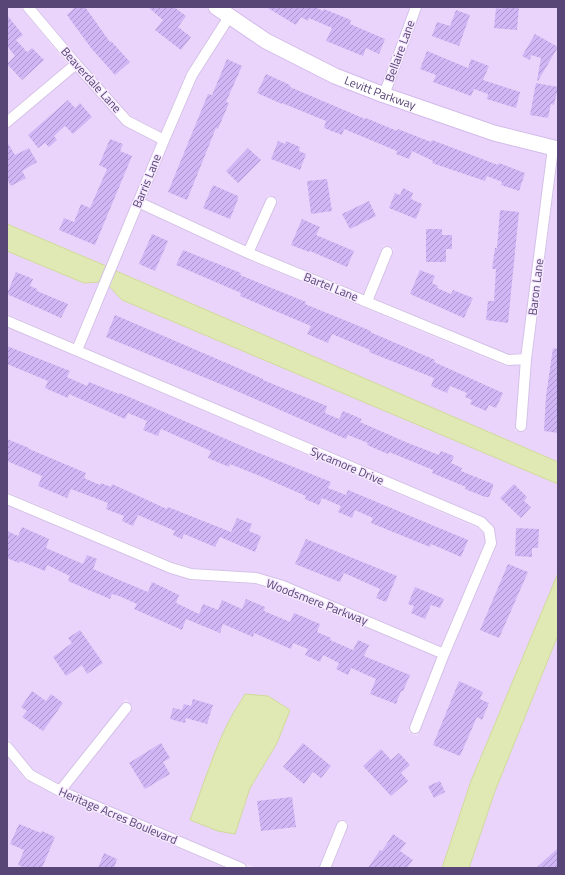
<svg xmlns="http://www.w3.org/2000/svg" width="565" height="875" font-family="'Titillium Web',sans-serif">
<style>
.residential{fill:#ebd4fb;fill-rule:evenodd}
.water{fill:#e0e8b4;stroke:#d0db99}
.building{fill:url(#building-hatch)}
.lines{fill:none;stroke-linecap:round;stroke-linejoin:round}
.street-casing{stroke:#d4c1e7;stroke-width:12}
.secondary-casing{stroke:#d2bbea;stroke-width:17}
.street{stroke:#fff;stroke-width:10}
.secondary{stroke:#fff;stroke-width:15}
.labels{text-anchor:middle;stroke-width:3;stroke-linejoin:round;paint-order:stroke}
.street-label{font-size:12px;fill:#584676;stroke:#f6e8ff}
</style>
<defs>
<pattern id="building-hatch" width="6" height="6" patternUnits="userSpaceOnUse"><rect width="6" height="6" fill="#d0b6f5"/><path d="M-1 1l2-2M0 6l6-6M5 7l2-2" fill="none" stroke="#ac96cb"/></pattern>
</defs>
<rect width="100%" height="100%" fill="#f3e1fe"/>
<path class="residential" d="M7,7H20L67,64L7,114Z
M36,7H206L222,19L187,72L161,132L131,116L80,60Z
M226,7H411L381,88L337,71L269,36Z
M422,7H558V143L496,127L391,91Z
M230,25L263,46L547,153L522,353L509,354L374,298L394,249L384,245L364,294L256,250L278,199L268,195L246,245L145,199L197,77Z
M75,72L123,125L157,143L106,266L7,224V128Z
M558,155V462L116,271L141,210L251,261L505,366L520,365L515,431H526L532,359Z
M7,251L84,283L99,282L75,343L7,314Z
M109,286L122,300L558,484V573L471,781L442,868H330L349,823L340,819L319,868H256L69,789L133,707L126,699L59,784L33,770L7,737V505L169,573L190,580L254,584L281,592L437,657L408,732L417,736L449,656L496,545L494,529L484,517L84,347ZM245,694L290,709L277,743L250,788L235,834L202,789L208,770L229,720Z
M7,327L478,528L484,534L486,543L441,646L285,581L256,573L192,568L173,562L7,492Z
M558,635V868H469L495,791Z
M7,756L25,779L57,796L60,799L61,798L225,868H7Z"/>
<path class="water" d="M7,224L106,266L99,282L84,283L7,251Z
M116,271L558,462V484L122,300L109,286Z
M558,573V635L495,791L469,868H442L471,781Z
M245,694L268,696L290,710L277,743L250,788L235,834L218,831L190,820C203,787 213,752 229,721C234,711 240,703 245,694Z"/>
<path class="building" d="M75,7H85L110,42L111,41L130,62L115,75L91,48L67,15Z
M148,7H174L186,16L178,27L191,37L181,50L155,30L163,20Z
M266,7H315L323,11L324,9L351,20L350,24L385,39L379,54L366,48L363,56L326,41L332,28L309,18L308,21L301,17L296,25Z
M502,7H519L517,30L494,28L496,8L502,9Z
M456,10L470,15L459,46L432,36L437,22L450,26Z
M7,15L23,35L16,40L27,52L32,48L44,60L22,80L7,64L15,56L8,47H7Z
M535,34L558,47L538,81L537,80L541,58L531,55L530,60L522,56Z
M427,51L468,68L471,59L489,66L483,80L520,92L516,108L487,99L488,94L474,89L471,96L433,82L436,75L420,69Z
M227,59L242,66L226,102L229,103L218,129L216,128L187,200L168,192L208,94L212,95Z
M266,74L290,85V87L365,119L366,118L397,131L398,129L431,142L432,140L498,165L499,163L525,173L519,191L501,185L502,182L487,176L485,181L432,163L433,161L412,151L409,159L396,154L397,151L344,129L342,135L324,128L326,121L282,103V104L257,93Z
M536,83L558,87L554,105L551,104L548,118L530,115Z
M68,100L75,108L80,103L92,117L73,134L65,126L54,136L57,140L49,147L45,143L38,148L28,135Z
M110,139L123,144L120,151L132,156L95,245L59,230L64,218L74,222L81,204L90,208L107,169L99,165Z
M278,141L285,144L286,141L300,147L299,151L306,154L300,170L271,159Z
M7,142L15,155L29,148L37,162L22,171L26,178L11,186L7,179Z
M248,148L261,160L238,183L226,171Z
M327,179L332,211L311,214L307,181Z
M213,185L238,196V199L230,219L203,208Z
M403,188L413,193L411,199L422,204L416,219L389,208L395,193L400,195Z
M369,201L376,216L350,229L342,214Z
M500,210L519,212L508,323L486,320L488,301H494L496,269H492L495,248H497Z
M302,219L320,227L316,235L354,251L347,267L310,251L309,252L291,245Z
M426,229H442V235H452V249H446V262H426Z
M152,234L168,241L155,271L139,264Z
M183,250L241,273L240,275L306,302L305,304L371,331L370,332L435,360L434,362L503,393L496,408L489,405L486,411L470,404L472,400L465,397L467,393L450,386L447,393L431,386L434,378L369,352L370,350L332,334L328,343L307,334L311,326L240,296L241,293L176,265Z
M420,270L435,276L432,283L438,286L437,288L451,294L453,290L473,298L464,318L410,294Z
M16,272L33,279L30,286L37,289V291L68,304L61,318L7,294Z
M115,315L238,368L263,379V380L327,406L325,413L339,419L343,411L362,419L360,422L408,443L439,455L441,451L454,456L451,463L462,468L461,471L493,484V487L489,497H485L465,489L466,487L432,473L433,470L389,452L388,454L367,445L368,443L348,435L346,439L230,388L106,337Z
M7,346L70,371L67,377L87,386L89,382L119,394L120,393L249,449L331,482L328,488L346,495L348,490L468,540L461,557L431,544L430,547L371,523L373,518L355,510L352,518L338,512L341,506L322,498L319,505L305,499L306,496L260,476L230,464L229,467L208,458L211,451L161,429L158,436L143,430L147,421L128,413L125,419L69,394L68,398L45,388L48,381L7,364Z
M553,348L558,349V433L544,431L546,396Z
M7,439L29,448V449L86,473L84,478L100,485L101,483L111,487L112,484L167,509L168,507L231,532L237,518L252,524L249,531L261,536L255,552L220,537L215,547L184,534L182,539L173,535L175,531L138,515L133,526L122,521L124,516L106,509L108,503L71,489L67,498L38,486L42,476L7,461Z
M514,484L527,497L524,501L531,507L521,518L500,498Z
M22,527L49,539L46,548L83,564L87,555L97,559L93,569L148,592L152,582L179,595L176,603L199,614L203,604L218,610L222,600L242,609L246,599L265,607L264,611L290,622L294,613L320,624L317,632L331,638L330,640L353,650L358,640L369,645L364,656L410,675L403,691H401L396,704L370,694L376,679L351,668L348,675L336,669L339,663L323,655L320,662L305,655L308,649L293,643L291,649L254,633L253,637L223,624L220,633L186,619L182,630L134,609L137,604L119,596L112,594L110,599L68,581L70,576L47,565L45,571L20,561L19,563L7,558V531L18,536Z
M516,528L539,529L538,548H532V557L515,556Z
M306,539L397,576L386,602L376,598L380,589L344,573L340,582L295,564Z
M508,564L528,572L499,638L480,630Z
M415,587L444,599L440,608L431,605L425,619L411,613L414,606L408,604Z
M80,630L103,663L87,674L82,665L66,676L53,657L72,643L68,638Z
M459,681L483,692L480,699L489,703L482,720L477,717L460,756L433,745Z
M32,691L46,701L51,694L63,703L43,731L22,717L27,711L21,707Z
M193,699L213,705L207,724L186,718L185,723L170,719L173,708L182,710L184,704L191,706Z
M161,743L170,758L163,762L170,774L145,789L129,763Z
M303,743L331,766L321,778L313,772L304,784L283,767Z
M381,749L391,760L399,753L410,765L401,773L408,781L391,796L363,766Z
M440,781L445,792L434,798L428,786Z
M292,797L296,827L261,831L257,801Z
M19,824L41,833L42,831L55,837L42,868H25L18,865L24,850L10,844Z
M393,834L406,843L400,851L413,860L407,868H368L380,850L382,851Z
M558,848V868H536Z
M104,853L117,859L114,868H98Z"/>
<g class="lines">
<defs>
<path id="street" d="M28,7L76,64L127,121L164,140
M384,95L416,7
M7,122L76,64
M138,202L248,253L508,360L526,359
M248,253L271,202
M367,301L387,252
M7,321L481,522L489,530L491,543L444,654L415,728
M77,350L164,140L192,75L229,17
M521,426L526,359L553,148
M7,499L171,568L191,574L256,578L283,586L444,654
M7,747L30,775L60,791L241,868
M60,791L126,708
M325,868L342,826"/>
<g id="secondary">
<path id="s1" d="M216,7L266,41L335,76L384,95L494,133L558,149"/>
</g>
</defs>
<use href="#street" class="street-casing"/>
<use href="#secondary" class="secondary-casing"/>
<use href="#street" class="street"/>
<use href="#secondary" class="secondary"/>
</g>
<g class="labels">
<g class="street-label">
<text transform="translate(400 51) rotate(-70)" y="4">Bellaire Lane</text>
<text transform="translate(91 80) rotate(48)" y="4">Beaverdale Lane</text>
<text dy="4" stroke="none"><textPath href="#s1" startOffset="186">Levitt Parkway</textPath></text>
<text transform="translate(147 181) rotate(-68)" y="4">Barris Lane</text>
<text transform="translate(331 287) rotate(22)" y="4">Bartel Lane</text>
<text transform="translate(536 287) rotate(-83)" y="4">Baron Lane</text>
<text transform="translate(347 466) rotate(23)" y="4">Sycamore Drive</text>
<text transform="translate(317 602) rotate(21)" y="4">Woodsmere Parkway</text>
<text transform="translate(118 816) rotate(23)" y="4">Heritage Acres Boulevard</text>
</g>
</g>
<rect width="565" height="875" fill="none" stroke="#584676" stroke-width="16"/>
</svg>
